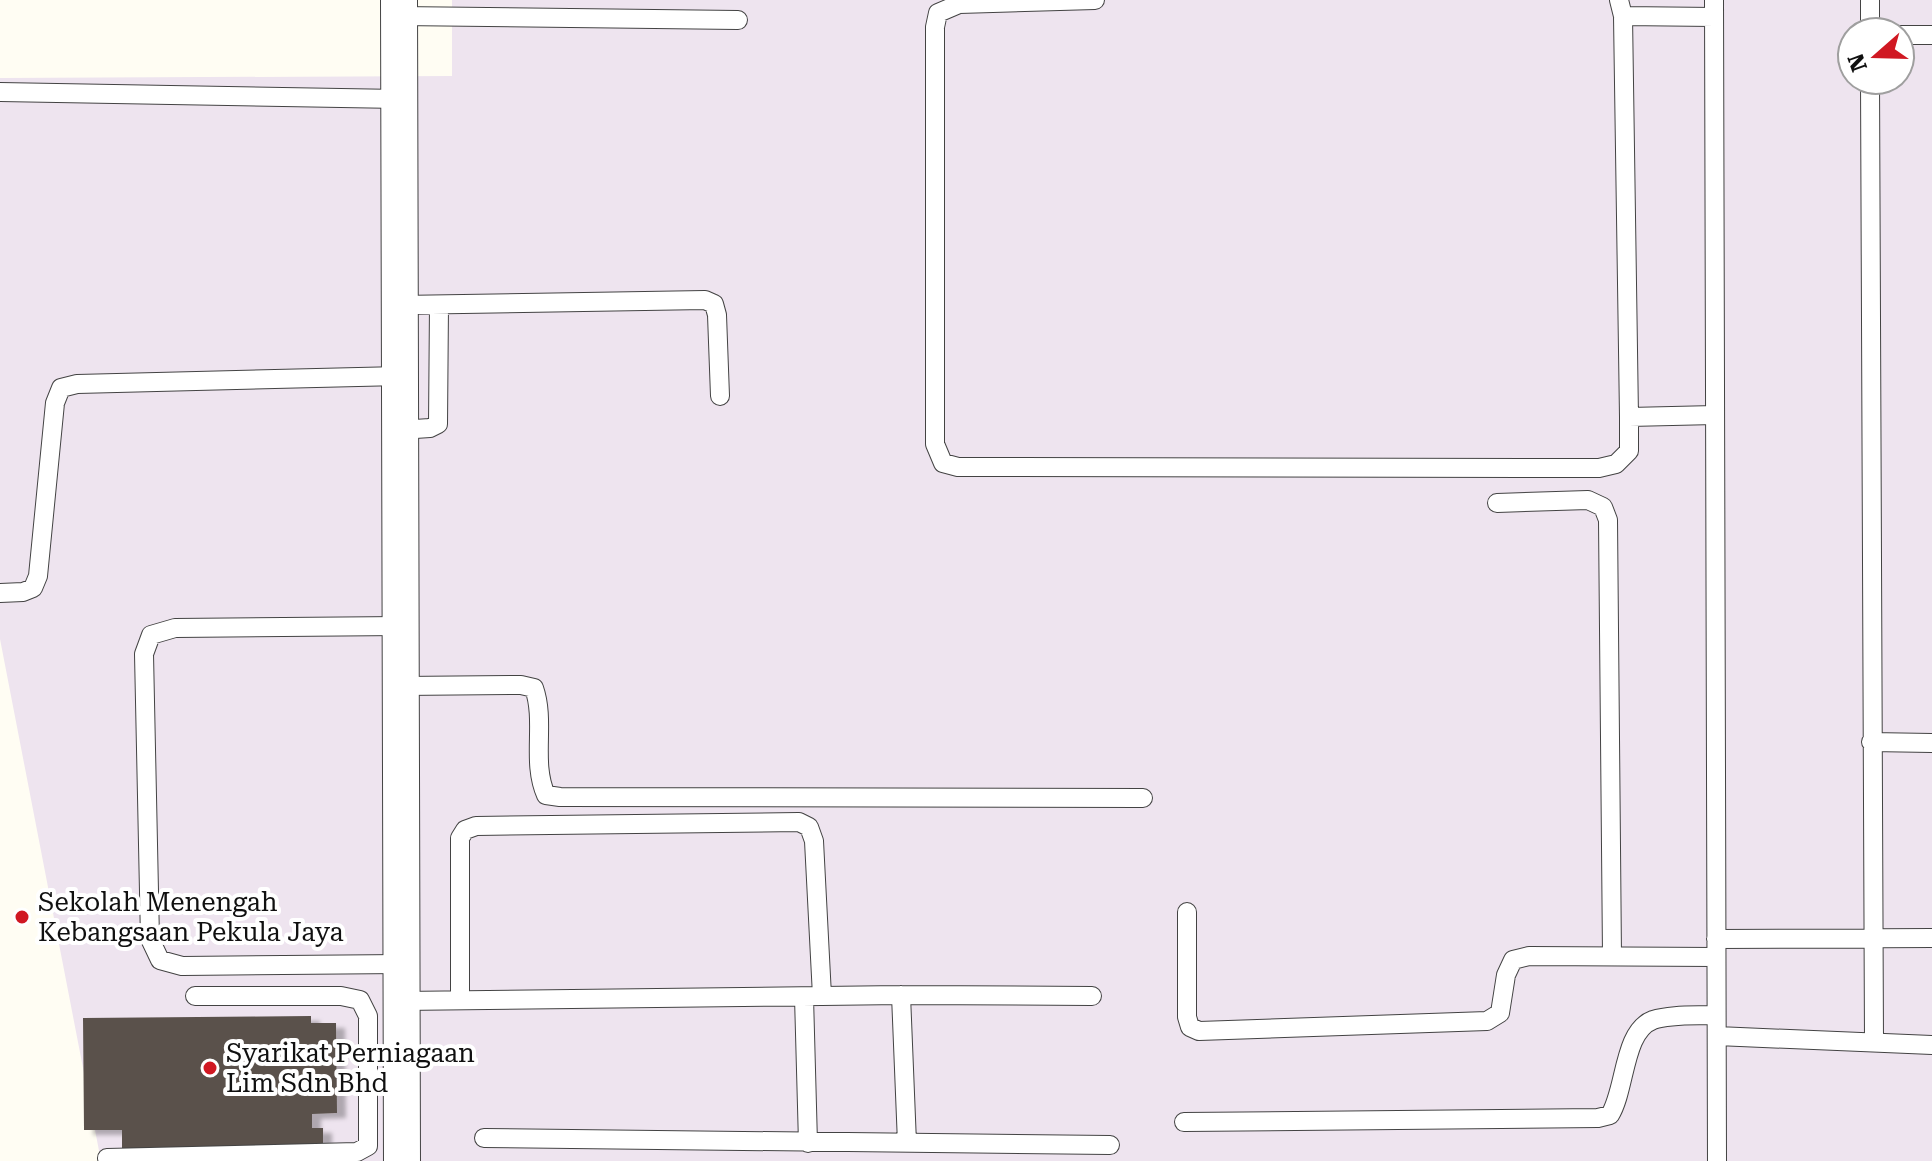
<svg xmlns="http://www.w3.org/2000/svg" width="1932" height="1161" font-family="'Roboto Serif',serif">
<style>
.industrial{fill:#eee4ef;fill-rule:evenodd}
.building{fill:#5a514b;filter:url(#shadow)}
.lines{fill:none;stroke-linecap:round;stroke-linejoin:round}
.lane-casing{stroke:#434343;stroke-width:20}
.street-casing{stroke:#434343;stroke-width:38}
.lane{stroke:#fff;stroke-width:18}
.street{stroke:#fff;stroke-width:36}
.poi-dot{fill:#d01822;stroke:#fff;stroke-width:3}
.labels{text-anchor:middle;stroke-width:8;stroke-linejoin:round;paint-order:stroke}
.poi-label{font-size:26px;fill:#101010;stroke:#fff;text-anchor:start}
</style>
<defs>
<filter id="shadow"><feDropShadow dx="9" dy="5" stdDeviation="2" flood-color="#0004"/></filter>
</defs>
<rect width="100%" height="100%" fill="#fffdf3"/>
<path class="industrial" d="M452,0H1932V1161H101L0,639V78L452,76ZM1852,32H1900V80H1852Z"/>
<path class="building" d="M311,1016V1023H336L337,1113L312,1114V1128H323V1149L122,1151V1130H84L83,1018Z"/>
<g class="lines">
<defs>
<path id="lane" d="M1095,0L959,4L938,13L935,27V444L943,463L958,467L1599,468L1616,464L1629,451V417L1623,16L1619,0
M1714,0L1717,1161
M1870,0V32
M399,16L738,20
M1623,16L1714,17
M1900,35H1932
M1870,80L1874,1042
M0,92L399,99
M400,305L705,300L714,304L717,315L720,396
M1629,417L1715,415
M400,430L430,428L438,424L439,305
M1497,503L1588,500L1603,507L1608,520L1612,956
M0,593L23,592L33,588L38,576L55,403L61,388L77,384L400,376
M401,626L175,628L151,635L144,654L150,939L160,960L182,966L402,964
M401,686L521,685L534,688C546,722 531,762 546,795L560,797L1143,798
M1871,742L1932,743
M1187,912V1017L1190,1027L1199,1031L1487,1021L1500,1013L1506,975L1513,960L1529,956L1716,957
M1716,939L1932,938
M901,995L907,1143
M804,997L808,1143
M460,1000V838L465,830L476,826L799,822L809,827L814,841L822,996
M401,1001L901,995L1092,996
M1717,1036L1932,1045
M1184,1122L1598,1118L1610,1115C1626,1089 1623,1031 1653,1020C1671,1014 1697,1016 1716,1015
M484,1138L1110,1145
M107,1158L357,1152L368,1146V1016L360,1000L341,996H195"/>
<path id="street" d="M399,0L402,1161"/>
</defs>
<use href="#lane" class="lane-casing"/>
<use href="#street" class="street-casing"/>
<use href="#lane" class="lane"/>
<use href="#street" class="street"/>
</g>
<g class="poi-dot">
<circle cx="22" cy="917" r="8"/>
<circle cx="210" cy="1068" r="8"/>
</g>
<g class="labels">
<g class="poi-label">
<text x="38" y="911">Sekolah Menengah<tspan x="38" dy="30">Kebangsaan Pekula Jaya</tspan></text>
<text x="226" y="1062">Syarikat Perniagaan<tspan x="226" dy="30">Lim Sdn Bhd</tspan></text>
</g>
</g>
<g transform="translate(1876 56) rotate(250)"><circle r="38" fill="#ffffff" stroke="#9f9f9f" stroke-width="2"/>
<path d="M0-6L14 30L0 20L-14 30Z" fill="#d01822"/>
<text y="-12" font-size="22" font-weight="bold" text-anchor="middle" fill="#101010">N</text>
</g>
</svg>
